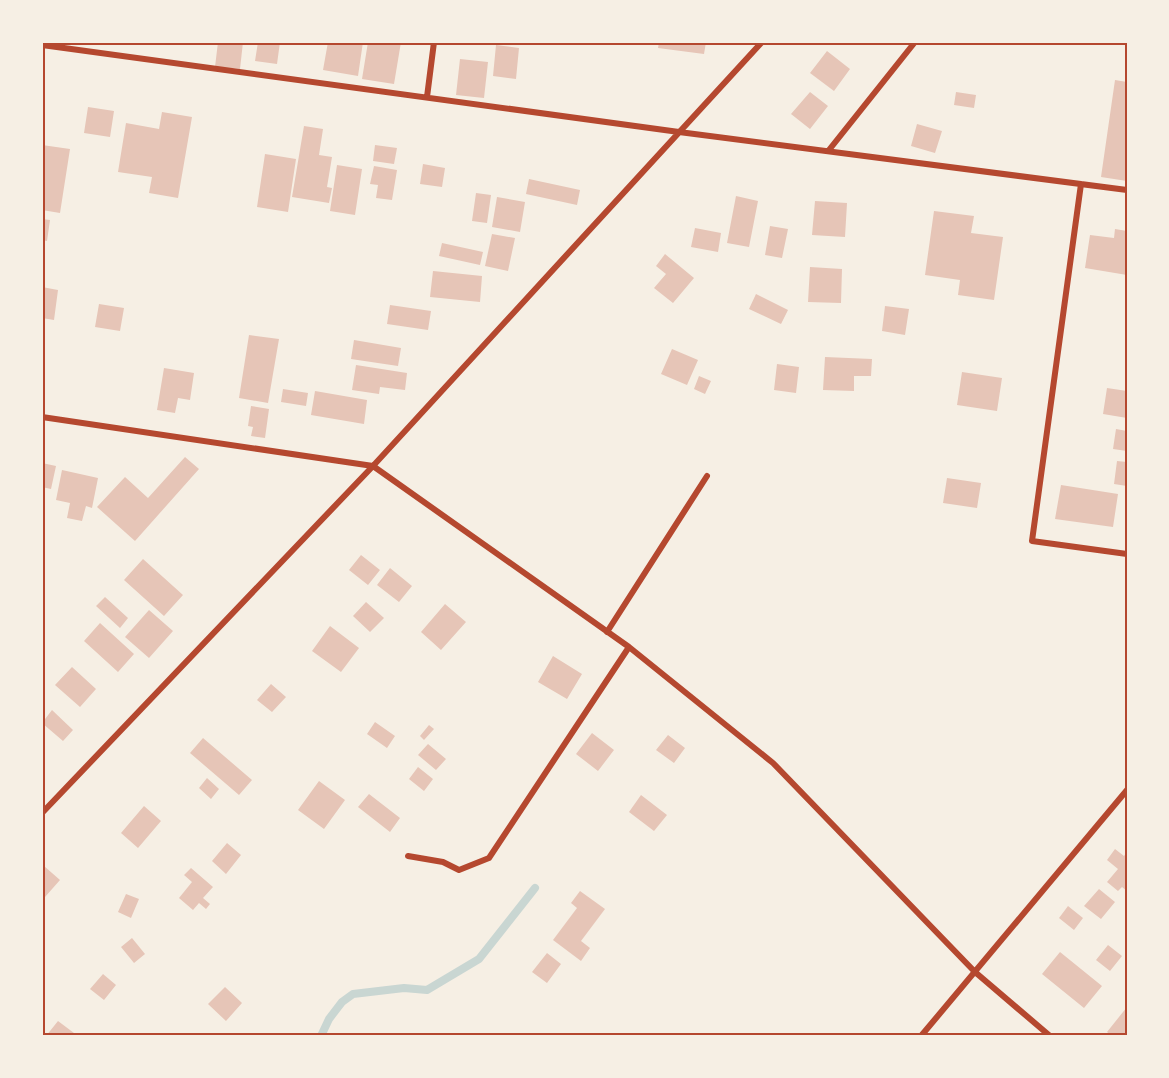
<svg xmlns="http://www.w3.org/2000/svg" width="1169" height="1078" font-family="'Alegreya Sans',sans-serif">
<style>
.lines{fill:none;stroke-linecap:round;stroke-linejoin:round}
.stream{stroke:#c9d6d2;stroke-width:8}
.building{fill:#e6c5b7}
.minor{stroke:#b5482f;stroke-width:6}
.neatline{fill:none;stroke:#b5482f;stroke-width:2}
</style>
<rect width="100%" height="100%" fill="#f6efe4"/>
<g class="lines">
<path class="stream" d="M321,1036L329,1019L342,1002L353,994L404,988L427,990L479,959L535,888"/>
</g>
<path class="building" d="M218,42H243L240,69L215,67Z
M258,42H280L277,64L255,61Z
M328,42H363L358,76L323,70Z
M368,42H401L394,84L362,79Z
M659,42H706L704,54L658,48Z
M496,45L519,48L516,79L493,76Z
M827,51L850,69L834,91L810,73Z
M460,59L488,62L484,98L456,95Z
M1115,80L1127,82V181L1101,177Z
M810,92L828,106L810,129L791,114Z
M956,92L976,95L974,108L954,105Z
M88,107L114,111L110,137L84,133Z
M162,112L192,117L178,198L149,193L152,177L118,172L126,123L159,129Z
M917,124L942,131L935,153L911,146Z
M304,126L323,129L319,155L332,157L327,187L332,188L329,203L292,197Z
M42,145L70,149L60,213L42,210Z
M375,145L397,148L394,164L373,161Z
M265,154L296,159L288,212L257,207Z
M423,164L445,168L442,187L420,184Z
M337,165L362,169L355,215L330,211Z
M374,166L397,170L392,200L376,198L378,185L370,184Z
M529,179L580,190L577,205L526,194Z
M476,193L491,195L487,223L472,221Z
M736,196L758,201L749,247L727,243Z
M497,197L525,202L520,232L492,227Z
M815,201L847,203L845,237L812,235Z
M934,211L974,216L971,233L1003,237L994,300L958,295L960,280L925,275Z
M42,219L50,220L47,241L42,240Z
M770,226L788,229L782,258L765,255Z
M695,228L721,233L718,252L691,247Z
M1115,229L1127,231V275L1085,268L1090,235L1114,238Z
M492,234L515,238L508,271L485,266Z
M442,243L483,252L480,265L439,256Z
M665,254L694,278L673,303L654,288L666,274L656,266Z
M810,267L842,269L841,303L808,302Z
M433,271L482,276L480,302L430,297Z
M42,287L58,290L54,320L42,318Z
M756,294L788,310L781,324L749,309Z
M99,304L124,308L120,331L95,327Z
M390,305L431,311L428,330L387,324Z
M885,306L909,309L905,335L882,331Z
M249,335L279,339L268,403L239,398Z
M354,340L401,348L398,366L351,359Z
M672,349L698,360L687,385L661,374Z
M825,357L872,359L871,376H854V391L823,390Z
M777,364L799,367L796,393L774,390Z
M356,365L407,373L405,390L380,387L379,394L352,390Z
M164,368L194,373L190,400L178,398L175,413L157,410Z
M962,372L1002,378L997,411L957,405Z
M699,376L711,381L705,394L694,389Z
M1107,388L1127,391V418L1103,414Z
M283,389L308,393L306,406L281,402Z
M315,391L367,400L364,424L311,415Z
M251,406L269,409L265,438L251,436L253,427L248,426Z
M1116,429L1127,431V451L1113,449Z
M185,457L199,469L135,541L97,507L125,477L148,498Z
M1117,461L1127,462V486L1114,484Z
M42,463L56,466L51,489L42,487Z
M62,470L98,478L92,508L86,506L82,521L67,518L70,503L56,500Z
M947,478L981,483L977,508L943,503Z
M1061,485L1118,494L1113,527L1055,519Z
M361,555L380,570L368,585L349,570Z
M143,559L183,595L164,616L124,580Z
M390,568L412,586L399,602L377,585Z
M105,597L128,618L120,628L96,606Z
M366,602L384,618L370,632L353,616Z
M445,604L466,622L441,650L421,632Z
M149,610L173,631L149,658L125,637Z
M100,623L134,654L118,672L84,641Z
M330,626L359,648L341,672L312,651Z
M553,656L582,674L567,699L538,682Z
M72,667L96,689L80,707L55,685Z
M271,684L286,697L272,712L257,700Z
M52,710L73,730L63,741L42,723Z
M375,722L395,736L387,748L367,734Z
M429,725L434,729L424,740L420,736Z
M592,733L614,750L598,771L576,754Z
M668,735L685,748L674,763L656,750Z
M203,738L252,780L239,795L190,753Z
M428,744L446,759L436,770L418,755Z
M418,767L433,779L424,791L409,779Z
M207,778L219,789L211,799L199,788Z
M319,781L345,800L324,829L298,810Z
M369,794L400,818L390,832L358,807Z
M641,795L667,815L654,831L629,812Z
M144,806L161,821L138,848L121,833Z
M227,843L241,855L226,874L212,861Z
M1115,849L1124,856L1127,852V891L1122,887L1118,891L1107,882L1118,869L1107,860Z
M44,866L60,880L45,897L42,894V868Z
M191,868L213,887L203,898L210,904L206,909L199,903L193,910L179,898L192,882L184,875Z
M1099,889L1115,902L1101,919L1084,906Z
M580,891L605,909L581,941L590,948L581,961L553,940L577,908L571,903Z
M126,894L139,899L131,918L118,912Z
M1068,906L1083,918L1074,930L1059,918Z
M132,938L145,954L134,963L121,947Z
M1108,945L1122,956L1110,971L1096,960Z
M1060,952L1102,986L1084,1008L1042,974Z
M547,953L561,964L547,983L532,972Z
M103,974L116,985L104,1000L90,989Z
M225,987L242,1003L226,1021L208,1004Z
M1127,1007V1036H1112L1107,1032Z
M58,1021L78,1036H46Z"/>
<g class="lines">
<path class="minor" d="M42,45L679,132L1127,190
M427,97L434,42
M829,150L915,42
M1081,184L1032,541L1127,554
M42,417L373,466L629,647L773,763L975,972L1050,1036
M607,632L707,476
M42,813L373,466L762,42
M408,856L443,862L459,870L489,858L629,647
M921,1036L1127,790"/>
</g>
<rect width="1169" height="1078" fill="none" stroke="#f6efe4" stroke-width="87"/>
<rect x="44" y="44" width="1082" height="990" class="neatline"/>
</svg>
